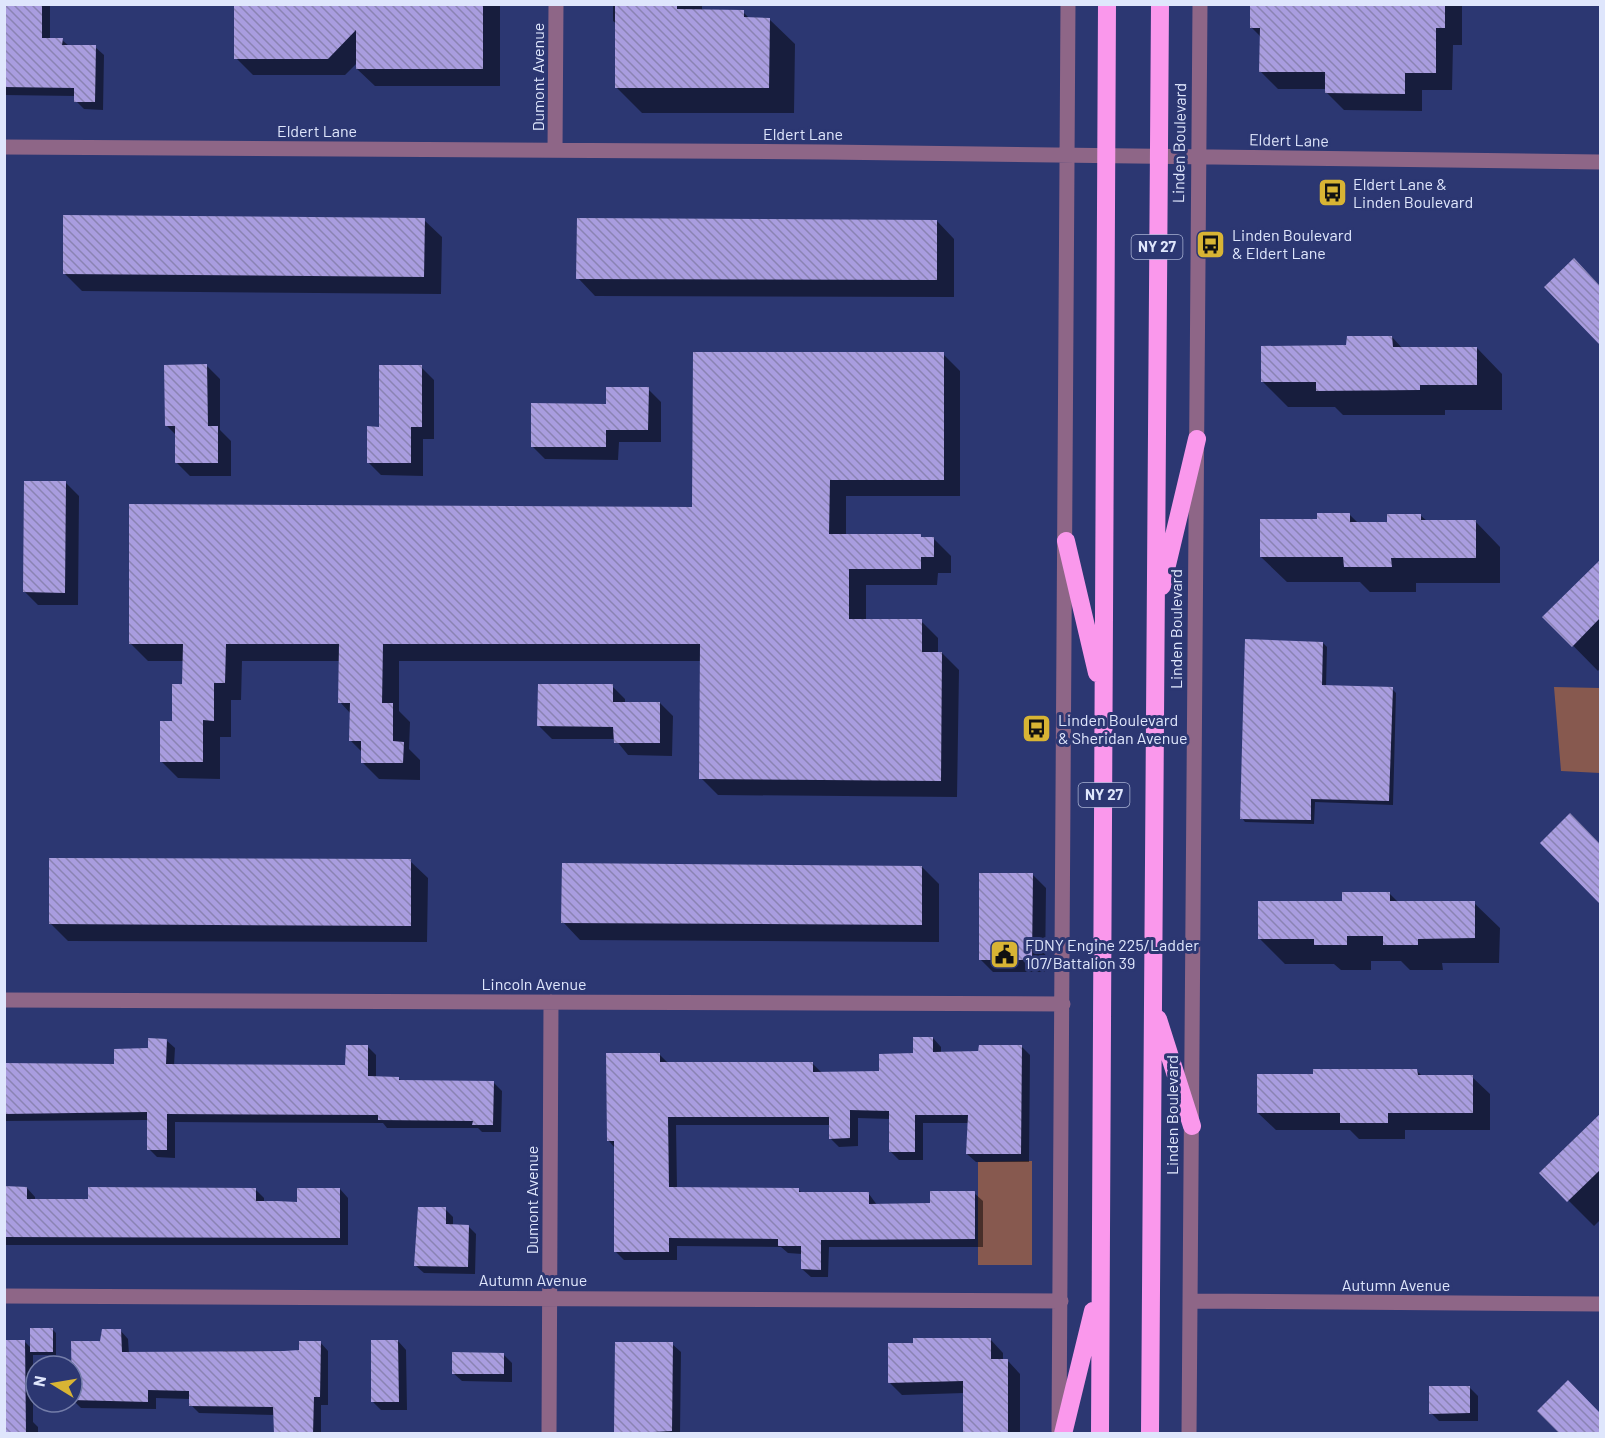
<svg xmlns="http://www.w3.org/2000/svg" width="1605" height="1438" font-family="Barlow,sans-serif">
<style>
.green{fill:#87594f}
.shadow{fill:#0007}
.building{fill:url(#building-back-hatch)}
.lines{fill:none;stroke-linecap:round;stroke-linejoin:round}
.minor{stroke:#8e6687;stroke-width:15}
.highway{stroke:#fa98ec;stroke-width:18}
.labels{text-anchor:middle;stroke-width:6;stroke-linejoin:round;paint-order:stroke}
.shield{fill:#2c3772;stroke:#a9b2d3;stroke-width:1.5}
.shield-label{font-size:15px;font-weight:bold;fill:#dfe6fc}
.street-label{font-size:16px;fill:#dfe6fc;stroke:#2c3772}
.poi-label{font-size:16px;fill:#dfe6fc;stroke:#2c3772;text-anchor:start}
</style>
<defs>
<pattern id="building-back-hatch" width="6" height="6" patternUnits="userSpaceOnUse" patternTransform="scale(1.5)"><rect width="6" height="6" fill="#a99ddf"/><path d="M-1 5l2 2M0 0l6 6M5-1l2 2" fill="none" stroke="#8a83b3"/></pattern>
</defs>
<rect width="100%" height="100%" fill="#2c3772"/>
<path class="green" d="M1554,687L1600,688V773L1561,771Z
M1032,1161V1265H978V1162Z"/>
<path class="shadow" d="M4,4H50V40H62L69,46L95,47L104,55L103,110L84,109L76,101V96L4,95Z
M236,4H500V86H375L357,69V63L345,75H253L236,58Z
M613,4H702V11L743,12L750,19H769L795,44L794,113H642L616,87L617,24L613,21Z
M1251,4H1462V45H1453L1452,90H1422V111L1344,110L1327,93V89H1278L1261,72V37L1251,27Z
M424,220L442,237L441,294L82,291L64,273Z
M937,221L954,239V297L595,296L578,278Z
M1574,260L1600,287V343L1546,287Z
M1392,337L1403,349L1477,348L1502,374V410H1445V415H1343L1335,407H1288L1263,382L1348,347Z
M943,354L960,371V496H846V535L920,536L923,539H934L951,556V573H938L937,585H866V620L921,621L938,638V653H942L959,670L957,797L718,795L701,778L702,661H399V711L410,722L409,749L420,760V780L379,779L362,762V752L351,741V714L340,702V661H242L241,700H231V737H220V779L178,778L161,761L184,685V661H148L131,644L694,508Z
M207,366L220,379V430L231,441V476H190L177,463V436L166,425Z
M421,367L434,380V439H423V476L381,475L368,462L380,428Z
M648,389L661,402V442H619L618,460L545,459L532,446L608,405Z
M66,483L79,496L78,605H38L25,592Z
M1350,515L1358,523H1388L1420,515L1427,521H1475L1500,547V583H1416V592H1370L1360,582H1287L1261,557L1318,521Z
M1600,562V668L1598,671L1545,617Z
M1323,643L1327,647L1326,687L1392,689L1396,693L1393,805L1315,802L1314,824L1245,822L1242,818Z
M612,686L625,699V703H660L673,716L672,756L628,755L615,739H552L539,726Z
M1570,815L1600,845V901L1543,843Z
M410,861L428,878L427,942L68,941L50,923Z
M922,867L939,884V942L580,940L563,922Z
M1033,875L1046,888L1045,972H993L980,959Z
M1389,893L1399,903H1474L1500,928L1499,963H1442L1443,970H1410L1401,961H1371V970H1341L1334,964H1285L1259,938L1343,903Z
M933,1038L941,1047V1053H980L1021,1046L1030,1055L1029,1162H976L967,1154L969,1123H923V1160H899L890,1151L891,1119L858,1118V1146L839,1147L830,1138V1125H676L677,1188L798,1189L803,1194H869L877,1205H932L974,1193L983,1201V1247H829L828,1277H811L802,1269V1254L788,1253L781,1247L677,1246V1260H624L616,1252L615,1148L608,1140L659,1054L668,1063L813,1064L821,1072L881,1073L914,1054Z
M166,1040L175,1048L174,1065L347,1066L368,1047L376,1055V1078H398L402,1081L493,1082L502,1091L501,1132H482L478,1128H387L383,1123L175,1122V1158L157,1157L149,1149L148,1120L4,1121V1064L116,1065Z
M1417,1071L1423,1077H1472L1490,1094V1130H1405V1139H1359L1350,1130H1276L1258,1113Z
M1600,1116V1220L1594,1226L1541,1173Z
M4,1188H27L35,1197V1201H90L256,1190L264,1198V1203H298L340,1189L348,1198V1245H4Z
M445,1209L453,1217V1226H468L476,1234L475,1274L424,1273L416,1266Z
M53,1330L56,1333V1355H33V1422L38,1427V1434H4L24,1341L31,1348Z
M120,1330L128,1339L129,1354L223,1355V1351H301L320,1342L328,1351V1405H321V1434H275V1415L199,1413L191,1405L190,1399L156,1398V1409L81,1408L72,1399L101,1342Z
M991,1340L1003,1353V1361H1008L1020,1374V1434H964V1393L902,1395L890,1383Z
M398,1341L406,1350L407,1410H381L372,1401Z
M672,1344L681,1352L680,1434H616Z
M503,1354L512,1363V1382L462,1381L453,1373Z
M1470,1388L1478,1396V1421H1439L1431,1413Z"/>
<path class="building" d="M4,4H42V38H63L62,45H96L95,102H74V88L4,87Z
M234,4H483V69H356V30L328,59H234Z
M615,4H677V9L744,10V17L770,18L769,88H615Z
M1250,4H1445V28H1436V73H1405V94L1325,93V72H1259L1260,28H1250Z
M63,215L425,218L424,277L63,274Z
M577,218L937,220V280L576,279Z
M1574,258L1600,286V345L1544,287Z
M1347,336H1392L1393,347H1477V385H1420V390L1316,391V382H1261V346L1346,345Z
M693,352H944V480H830L829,534H921V537H934V557H921V569H849V619H922V652H942L941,781L699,779L700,644H383L382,703H393V741L404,742L403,763H361V741H349L350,703H338L339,644H226L225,683H214V721L203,720V762H160V721H172V684H182L183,644H129V504L692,507Z
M207,364L208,426H218V463H175V426H165L164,365Z
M379,365H422V427H411V463H367V426L379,427Z
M606,387H649L648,430H606V447H531V403L606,404Z
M24,481H66L65,593L23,592Z
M1317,513H1350V522H1387V514H1421V520H1476V558H1391L1392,567H1344L1343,557H1260V519H1317Z
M1600,560V618L1572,647L1542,617Z
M1245,639L1323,642L1322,685L1393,687L1389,801L1311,799V820L1240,819Z
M538,684H613V702H660V743H614L613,727L537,726Z
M1570,813L1600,844V904L1540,843Z
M49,858L411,859V926L49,924Z
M562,863L922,866V925L561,923Z
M979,873H1033L1032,960H979Z
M1342,892H1390V901H1475V938L1418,939V945H1383V936H1347V945H1314V939H1258V901H1342Z
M913,1037H933V1052L978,1051L979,1045H1022L1021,1154H966L968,1115H915V1152H889V1111L850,1110V1138L829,1139V1117H668L669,1187L799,1188V1192H869V1204L930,1203V1191H975V1239L821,1240V1270L801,1269V1246H778V1239L669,1238V1252H614V1141H607L606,1053H660V1062H813V1072L879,1071V1054L913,1053Z
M148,1038L167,1039L166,1064L345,1065L346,1045H368V1076L399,1077V1080L494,1081L493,1125H472L473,1121L378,1120V1115L167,1114V1150H147V1112L4,1114V1063L114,1064V1049L148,1048Z
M1313,1069H1417L1418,1075H1473V1113H1388V1123H1340V1113H1257V1074H1313Z
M1600,1114V1170L1567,1202L1539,1173Z
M4,1186L27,1187V1199H88V1187L256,1188V1201H277L297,1202V1188H340V1238L4,1237Z
M418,1207H446V1224L469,1225L468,1267L414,1266Z
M30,1328H53V1352H30Z
M102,1329H121L122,1352L284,1351L299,1350V1341H321L320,1397H314L313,1434H274L273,1407L189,1406V1391L148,1390V1402L72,1400L71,1341H100Z
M913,1338H991V1359H1008V1434H963V1381L888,1383V1343H913Z
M4,1340H25L26,1434H4Z
M371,1340H398L399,1402H371Z
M615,1342H673L672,1431L614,1434Z
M452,1352L504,1353V1374H452Z
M1568,1380L1600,1413V1434H1560L1537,1411Z
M1429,1386H1470V1413L1429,1414Z"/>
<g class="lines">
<path class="minor" d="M4,147L826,152L1600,162
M555,150L556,4
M4,1000L1063,1004
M4,1296L1061,1301
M1191,1301L1600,1304
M1059,1431L1068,4
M549,1434L551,1002
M1189,1434L1200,4"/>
<path class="highway" d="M1066,541L1097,673
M1162,586L1197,439
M1158,1019L1192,1126
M1063,1434L1093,1311
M1100,1434L1107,4
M1150,1434L1160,4"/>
</g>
<defs>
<symbol id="bus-square" viewBox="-11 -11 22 22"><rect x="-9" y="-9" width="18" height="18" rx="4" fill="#d8b434" stroke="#2c3772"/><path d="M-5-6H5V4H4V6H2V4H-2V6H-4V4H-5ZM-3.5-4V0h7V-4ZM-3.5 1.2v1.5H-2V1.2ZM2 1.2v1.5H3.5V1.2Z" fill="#111"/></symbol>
<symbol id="civic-square" viewBox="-11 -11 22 22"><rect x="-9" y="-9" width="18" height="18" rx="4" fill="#d8b434" stroke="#2c3772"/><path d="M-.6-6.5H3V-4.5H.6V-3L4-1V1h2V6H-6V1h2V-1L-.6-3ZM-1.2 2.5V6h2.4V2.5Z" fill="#111"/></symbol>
</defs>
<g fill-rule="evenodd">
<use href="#bus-square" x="1316" y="176" width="33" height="33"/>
<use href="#bus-square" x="1194" y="228" width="33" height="33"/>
<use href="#bus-square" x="1020" y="712" width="33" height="33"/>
<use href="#civic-square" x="988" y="938" width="33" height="33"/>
</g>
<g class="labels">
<g class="shield">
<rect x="1131.5" y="235" width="51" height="24" rx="4.5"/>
<rect x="1078.5" y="783" width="51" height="24" rx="4.5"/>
</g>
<g class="shield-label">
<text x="1157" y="252">NY 27</text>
<text x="1104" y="800">NY 27</text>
</g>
<g class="street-label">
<text transform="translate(538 77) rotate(-90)" y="6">Dumont Avenue</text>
<text x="317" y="137">Eldert Lane</text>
<text x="803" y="140">Eldert Lane</text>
<text transform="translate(1289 140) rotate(1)" y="6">Eldert Lane</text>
<text transform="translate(1179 143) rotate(-89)" y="6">Linden Boulevard</text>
<text transform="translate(1176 629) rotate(-90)" y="6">Linden Boulevard</text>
<text x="534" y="990">Lincoln Avenue</text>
<text transform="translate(1172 1115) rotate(-90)" y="6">Linden Boulevard</text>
<text transform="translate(532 1200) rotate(-90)" y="6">Dumont Avenue</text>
<text x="533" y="1286">Autumn Avenue</text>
<text x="1396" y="1291">Autumn Avenue</text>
</g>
<g class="poi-label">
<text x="1353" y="190">Eldert Lane &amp;<tspan x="1353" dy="18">Linden Boulevard</tspan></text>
<text x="1232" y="241">Linden Boulevard<tspan x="1232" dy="18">&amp; Eldert Lane</tspan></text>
<text x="1058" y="726">Linden Boulevard<tspan x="1058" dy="18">&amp; Sheridan Avenue</tspan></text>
<text x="1025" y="951">FDNY Engine 225/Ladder<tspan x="1025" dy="18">107/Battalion 39</tspan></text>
</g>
</g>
<rect width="1605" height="1438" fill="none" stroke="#dfe6fc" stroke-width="12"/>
<g transform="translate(54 1384) rotate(281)"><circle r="28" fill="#2c3772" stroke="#747da9" stroke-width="1.5"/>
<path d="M0-4.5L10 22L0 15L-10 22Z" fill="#d8b434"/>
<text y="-9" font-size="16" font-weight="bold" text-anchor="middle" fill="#dfe6fc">N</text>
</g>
</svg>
